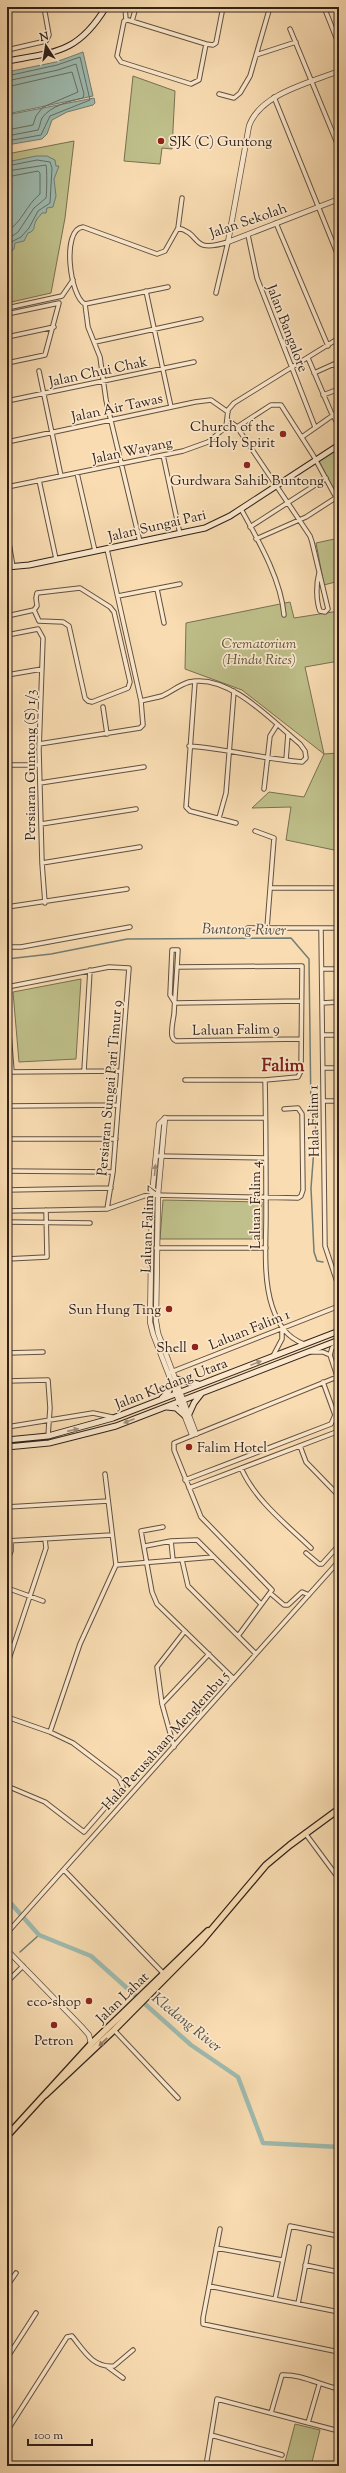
<svg xmlns="http://www.w3.org/2000/svg" width="346" height="2473" font-family="'Sorts Mill Goudy',serif">
<style>
.green{fill:#bfc08b;stroke:#787052}
.water{fill:#9ebbb0;stroke:#727d74}
.lines{fill:none;stroke-linecap:round;stroke-linejoin:round}
.shore{stroke:#676e64;stroke-width:1}
.stream{stroke:#727d74;stroke-width:1.5}
.canal{stroke:#9ebbb0;stroke-width:4.5}
.minor-casing{stroke:#62503f;stroke-width:5.5}
.tertiary-casing{stroke:#62503f;stroke-width:6}
.secondary-casing{stroke:#302119;stroke-width:7}
.primary-casing{stroke:#302119;stroke-width:8}
.minor{stroke:#fbe8cd;stroke-width:3.5}
.tertiary{stroke:#fbe8cd;stroke-width:4.5}
.secondary{stroke:#fbe8cd;stroke-width:5}
.primary{stroke:#f9dcb2;stroke-width:5.5}
.oneway{fill:#a08e7c}
.oneway2{fill:#947e66}
.poi-dot{fill:#8f2418;stroke:#fbe8cd;stroke-width:1.5}
.labels{text-anchor:middle;stroke-width:3.5;stroke-linejoin:round;paint-order:stroke}
.poi-label{font-size:14px;fill:#302119;stroke:#fbe8cd;text-anchor:end}
.street-label{font-size:14px;fill:#302119;stroke:#fbe8cd}
.park-label{font-size:14px;font-style:italic;fill:#5b513b;stroke:#fbe8cd}
.water-label{font-size:15px;font-style:italic;fill:#514f46;stroke:#fbe8cd}
.district-label{font-size:18px;font-weight:bold;fill:#7a1f14;stroke:#fbe8cd}
</style>
<rect width="100%" height="100%" fill="#f9dcb2"/>
<filter id="stains"><feTurbulence type="fractalNoise" baseFrequency=".005" numOctaves="4"/><feColorMatrix values="0 0 0 0 .2 0 0 0 0 .09 0 0 0 0 .02 0 0 0 .5 -.17"/></filter>
<radialGradient id="worn" r=".72"><stop offset=".6" stop-color="#630" stop-opacity="0"/><stop offset="1" stop-color="#630" stop-opacity=".3"/></radialGradient>
<path class="green" d="M133,76L175,91L172,149L162,148L160,164L124,161Z
M74,141L65,218L51,293L7,303V154Z
M339,448V499L319,461Z
M339,538V581L324,585L316,543Z
M290,602L294,618L339,611V661L305,667L324,754L339,753V851L286,840L291,807L252,808L269,792L304,797L324,754L242,690L185,669L186,623Z
M81,979L76,1059L19,1062L13,992Z
M163,1200L262,1202V1239H160Z
M295,2424L320,2430L311,2466H284Z"/>
<path class="water" d="M83,52L93,96L7,114V72L56,62Z
M94,98L95,103L93,105L67,112L52,120L47,134L42,139L7,145V115Z
M36,156H47L55,160L56,166H59L54,179L56,196L53,207L47,208L46,213H42C40,216 37,218 36,221C33,226 36,231 28,233L24,241L15,243L14,249L7,254V162Z"/>
<g class="lines">
<path class="shore" d="M7,76L57,65L80,57L90,100L50,116L41,135L7,141
M7,81L58,70L76,64L84,94L83,98C70,101 50,106 42,118C40,122 40,127 38,130L7,136
M7,87L72,72L78,92L43,107L36,116L33,125L7,130
M7,166L37,160L50,162L52,168L50,203L38,211L29,228L21,237L13,241L7,249
M7,171L46,165C47,168 47,193 46,198L34,208L18,232L7,240
M7,177L38,171L40,173V194C26,205 22,223 7,231"/>
<path class="stream" d="M7,959L51,954L127,939L291,938L309,959L311,1113L316,1122L311,1188L314,1252L317,1261L323,1262
M336,1262H339
M20,1952L39,1935
M7,1967L9,1964"/>
<path class="canal" d="M7,1899L39,1935L91,1956L191,2045L238,2077L263,2143L339,2147"/>
<defs>
<path id="minor" d="M125,7L126,20
M324,7L339,45
M128,20L206,44L199,80L191,84L121,62L117,56L124,21Z
M132,21L136,7
M290,29L339,148
M206,44L213,45L216,43L223,7
M7,50L46,41L49,35L44,7
M256,55L296,42
M219,94L234,98L240,93L250,76L270,7
M274,97L339,258
M276,223L328,346
M178,228L182,198
M248,235L257,278L315,427
M146,291L171,407
M85,304C70,297 61,229 83,227L157,254L165,251L178,228C203,234 189,254 228,242L216,293
M85,304L88,327L100,357L106,400L140,542
M85,304L168,287
M7,308L62,296L73,280
M7,314L59,303L45,355L7,363
M7,337L54,327
M95,342L201,319
M308,358L331,412L339,426
M39,371L61,476
M314,373L334,364L339,369
M323,395L339,389
M7,401L194,362
M228,420L237,427L310,536L312,542L328,609L325,612L320,611C316,601 316,584 319,573
M237,427L271,405H281L313,455L339,503
M302,437L339,411
M7,442L195,402L211,400L228,412
M163,455L180,534
M77,473L95,551
M39,480L56,559
M7,487L183,451L208,442L226,427L228,410L234,403L339,338
M241,509C258,540 281,579 284,615
M250,527L326,478
M7,531L13,567
M256,539L306,517L337,497
M80,588L110,607L114,612L130,682L128,688L92,702L88,701L85,698L69,626L63,622L39,621L34,610L37,606L36,598L37,593Z
M157,589L164,623
M118,596L180,584
M7,616L34,610
M7,635L38,629L43,638L39,750L42,863L45,903
M7,675L42,669
M195,681L186,807L190,811L236,823
M141,701C148,699 155,698 162,696C171,692 179,685 189,682C229,673 272,721 300,744L305,751L306,758L302,762C264,759 228,749 189,746
M103,707L107,734
M39,744L140,728L143,725L141,701L107,549
M286,760L288,734
M7,765H39
M40,783L144,767
M264,789L270,736L277,725
M219,818L226,793L234,691
M41,824L136,809
M255,831L274,838L267,928
M42,863L140,847
M270,888H339
M7,907L127,889
M248,928H339
M321,928L325,1246L339,1288
M7,947H21L130,927
M177,967L302,966L301,1071L298,1077L265,1080H185
M322,969H339
M7,987L109,967L129,968L113,1172L107,1209
M9,987L8,1020L12,1072
M322,1003L339,1002
M323,1035H339
M301,1039L176,1041C173,1039 173,1039 172,1036C171,1029 173,1021 174,1014C175,993 177,971 178,950H172L170,995L175,1003L301,1001
M323,1068H339
M84,1071L90,970
M7,1072L121,1071
M265,1080C266,1125 266,1170 266,1215C266,1244 263,1278 272,1306C278,1324 286,1337 304,1344
M324,1101H339
M7,1106L118,1105
M165,1118H265
M7,1139H116
M156,1156L266,1158
M7,1171L113,1172
M7,1190L111,1188
M7,1211L107,1209L144,1196L152,1195L298,1198L301,1196L303,1190L302,1114L298,1108L284,1109
M7,1222L90,1223
M156,1248H266
M7,1259L47,1257L46,1210
M311,1352H323L330,1355
M7,1353L43,1352
M330,1355L339,1382
M330,1355L332,1348L339,1343
M273,1356L282,1339V1328
M171,1372L339,1306
M7,1427L93,1413L112,1417
M8,1427L7,1381L48,1380L50,1408L48,1436
M300,1446L306,1462L339,1496
M241,1468C255,1500 286,1524 311,1548
M185,1480L331,1424L335,1415L323,1382
M189,1488L339,1431
M7,1507L108,1501
M163,1527L141,1531L152,1592L157,1604L234,1679
M7,1541L112,1535
M171,1541L173,1560
M145,1546L171,1541L197,1540L214,1557
M306,1553L319,1564H322L339,1545
M182,1560L188,1586L256,1654
M7,1562L11,1551V1541
M116,1565L214,1557L261,1604
M7,1588L43,1601
M270,1593L284,1605H288L302,1592L309,1595
M238,1636L272,1590L201,1517L174,1450V1443L337,1377
M7,1665L46,1548L45,1539
M7,1699H9
M162,1704L209,1654
M7,1717L50,1732L73,1743L119,1778L123,1787L84,1832L45,1802L7,1786
M50,1732L80,1644L116,1565L105,1474
M174,1747L162,1704L157,1667L185,1631
M305,1833L339,1879
M64,1870L163,1973
M7,1933L339,1561
M7,1982L23,1966
M114,2030L178,2098
M220,2229L203,2318V2324L339,2352
M216,2248L282,2260
M305,2265L339,2272
M7,2286L16,2273
M209,2286L339,2312
M275,2299L290,2226L339,2236
M298,2304L309,2247
M7,2358L36,2313
M108,2367L123,2378
M271,2413L282,2375C301,2374 320,2385 339,2389
M308,2423L319,2385
M7,2431L67,2337L72,2336C84,2351 93,2368 114,2366L133,2350
M211,2435L282,2455
M315,2464L322,2466
M206,2466L217,2399L339,2431"/>
<path id="tertiary" d="M228,242L249,126C260,94 309,83 339,71
M228,242L339,199
M165,1118L159,1124L152,1195L150,1322L153,1334L192,1435
M165,1118L158,1195L156,1321L158,1333L196,1434
M7,1950L81,2026L89,2035L91,2044"/>
<path id="secondary" d="M7,61C56,52 78,53 106,7
M7,567L29,565L205,528L230,516L339,445
M176,1379L198,1384
M162,1398L169,1391L171,1381
M167,1407L176,1408L185,1416
M189,1414L194,1403L201,1394
M7,1440L48,1436L113,1418L339,1331
M7,1447L49,1443L116,1426L339,1340"/>
<path id="primary" d="M45,2095L114,2030L201,1942L266,1865L290,1845L339,1809
M7,2136L91,2044L208,1931"/>
</defs>
<use href="#minor" class="minor-casing"/>
<use href="#tertiary" class="tertiary-casing"/>
<use href="#secondary" class="secondary-casing"/>
<use href="#primary" class="primary-casing"/>
<use href="#minor" class="minor"/>
<use href="#tertiary" class="tertiary"/>
<use href="#secondary" class="secondary"/>
<use href="#primary" class="primary"/>
</g>
<defs><path id="oneway-solid" d="M-6-.8H1V-3.2L6.5 0L1 3.2V.8H-6Z"/></defs>
<g class="oneway">
<use href="#oneway-solid" transform="translate(155 1170) rotate(-85)"/>
<use href="#oneway-solid" transform="translate(256 1363) rotate(-21)"/>
<use href="#oneway-solid" transform="translate(129 1421) rotate(159)"/>
<use href="#oneway-solid" transform="translate(73 1430) rotate(-13)"/>
</g>
<use class="oneway2" href="#oneway-solid" transform="translate(103 2042) rotate(136)"/>
<g class="poi-dot">
<circle cx="161" cy="141" r="4"/>
<circle cx="283" cy="434" r="4"/>
<circle cx="247" cy="465" r="4"/>
<circle cx="169" cy="1309" r="4"/>
<circle cx="195" cy="1347" r="4"/>
<circle cx="189" cy="1447" r="4"/>
<circle cx="89" cy="2001" r="4"/>
<circle cx="54" cy="2025" r="4"/>
</g>
<g class="labels">
<g class="poi-label">
<text x="169" y="146" text-anchor="start">SJK (C) Guntong</text>
<text x="275" y="431">Church of the<tspan x="275" dy="16">Holy Spirit</tspan></text>
<text x="247" y="485" text-anchor="middle">Gurdwara Sahib Buntong</text>
<text x="161" y="1314">Sun Hung Ting</text>
<text x="187" y="1352">Shell</text>
<text x="197" y="1452" text-anchor="start">Falim Hotel</text>
<text x="81" y="2006">eco-shop</text>
<text x="54" y="2045" text-anchor="middle">Petron</text>
</g>
<g class="street-label">
<text transform="translate(248 220) rotate(-19)" y="5">Jalan Sekolah</text>
<text transform="translate(288 328) rotate(69)" y="5">Jalan Bangalore</text>
<text transform="translate(98 371) rotate(-12)" y="5">Jalan Chui Chak</text>
<text transform="translate(117 407) rotate(-12)" y="5">Jalan Air Tawas</text>
<text transform="translate(132 450) rotate(-12)" y="5">Jalan Wayang</text>
<text transform="translate(157 525) rotate(-13)" y="5">Jalan Sungai Pari</text>
<text transform="translate(30 765) rotate(-90)" y="5">Persiaran Guntong (S) 1/3</text>
<text transform="translate(236 1029) rotate(-1)" y="5">Laluan Falim 9</text>
<text transform="translate(109 1088) rotate(-85)" y="5">Persiaran Sungai Pari Timur 9</text>
<text transform="translate(313 1121) rotate(-91)" y="5">Hala Falim 1</text>
<text transform="translate(255 1205) rotate(-90)" y="5">Laluan Falim 4</text>
<text transform="translate(147 1229) rotate(-88)" y="5">Laluan Falim 7</text>
<text transform="translate(249 1329) rotate(-22)" y="5">Laluan Falim 1</text>
<text transform="translate(171 1383) rotate(-21)" y="5">Jalan Kledang Utara</text>
<text transform="translate(165 1740) rotate(-48)" y="5">Hala Perusahaan Menglembu 5</text>
<text transform="translate(122 1997) rotate(-44)" y="5">Jalan Lahat</text>
</g>
<g class="park-label">
<text x="259" y="648">Crematorium<tspan x="259" dy="16">(Hindu Rites)</tspan></text>
</g>
<g class="water-label">
<text transform="translate(244 929) rotate(1)" y="5">Buntong River</text>
<text transform="translate(187 2022) rotate(39)" y="5">Kledang River</text>
</g>
<g class="district-label">
<text x="283" y="1071">Falim</text>
</g>
</g>
<rect width="346" height="2473" fill="none" stroke="#f9dcb2" stroke-width="24"/>
<rect x="8" y="8" width="330" height="2457" fill="none" stroke="#302119" stroke-width="2"/>
<rect x="12" y="12" width="322" height="2449" fill="none" stroke="#302119"/>
<g transform="translate(46 46) rotate(348)" stroke="#fbe8cd" stroke-width="3" paint-order="stroke">
<path d="M0-3L7 15L0 10L-7 15Z" fill="#302119"/>
<text y="-6" font-size="11" font-weight="bold" text-anchor="middle" fill="#302119">N</text>
</g>
<path d="M28 2439v6h64v-6" fill="none" stroke="#302119" stroke-width="2"/>
<text x="34" y="2439" font-size="12" fill="#302119" stroke="#fbe8cd" stroke-width="3" paint-order="stroke">100 m</text>
<rect width="100%" height="100%" filter="url(#stains)"/>
<rect width="100%" height="100%" fill="url(#worn)"/>
</svg>
